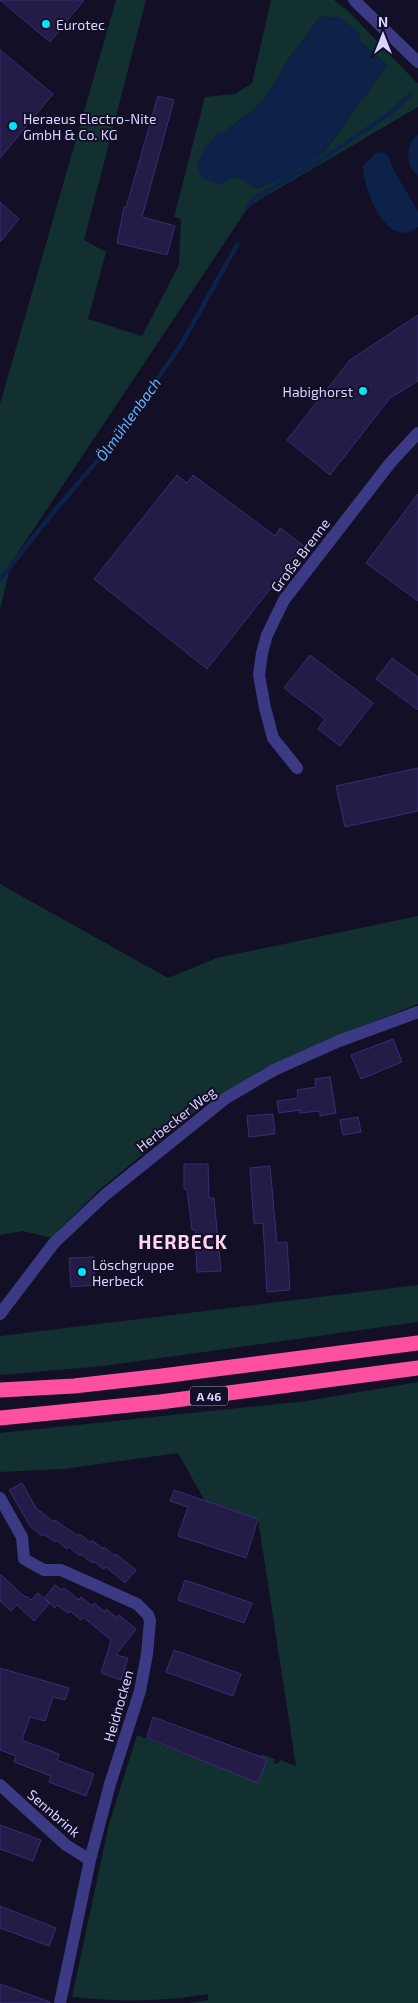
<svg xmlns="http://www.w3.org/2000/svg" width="418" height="2003" font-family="'Exo 2',sans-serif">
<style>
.green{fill:#12302f;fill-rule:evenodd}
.water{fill:#0c2248}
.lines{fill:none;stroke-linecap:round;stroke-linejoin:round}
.stream{stroke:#0c2248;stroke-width:4.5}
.building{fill:#241b47;stroke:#3b2d73}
.minor{stroke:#3d3a85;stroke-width:12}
.tertiary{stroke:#3d3a85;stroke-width:12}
.motorway{stroke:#ff4fa3;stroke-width:15}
.poi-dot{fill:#00e5ff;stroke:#130f26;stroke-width:2}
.labels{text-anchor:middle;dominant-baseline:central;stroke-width:4;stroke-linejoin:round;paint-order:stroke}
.shield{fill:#130f26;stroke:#9e99be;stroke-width:1}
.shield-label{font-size:12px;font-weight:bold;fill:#d9d4ff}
.poi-label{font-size:14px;fill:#d9d4ff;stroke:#130f26;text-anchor:start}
.street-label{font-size:14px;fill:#d9d4ff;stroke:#130f26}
.water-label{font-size:15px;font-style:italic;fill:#62b6ff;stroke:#130f26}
.district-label{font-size:19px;font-weight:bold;letter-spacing:1px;fill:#ffd6f0;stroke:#130f26}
</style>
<rect width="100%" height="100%" fill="#130f26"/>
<path class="green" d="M116 0H146L84 240 106 252 88 319 142 336 179 265 181 219 174 217 205 97 235 94 252 83 271 0H334L348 11 418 84V107L249 206 11 563 0 610V404ZM321 16 340 18 360 34V41L387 65 323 154 256 189 241 178H230L216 135 224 132 258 106 275 83 287 61Z
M0 884 168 978 217 958 418 916V1004L332 1038 263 1069 198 1109 98 1191 51 1238 23 1231 0 1235Z
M418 1285V1322L103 1366 0 1375V1336Z
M418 1382V2003H189L208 2000V1994C160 2002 120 2002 72 1997L109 1824 137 1735 258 1782 267 1759 261 1757 262 1754 275 1759 274 1763 278 1764 280 1760 296 1766 258 1519 205 1501 178 1453 63 1469 0 1472V1433L306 1401Z"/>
<path class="water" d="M321 16 340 18 360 34V41L387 65 323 154 283 179 256 189C240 178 237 173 220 185L201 177 197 164 205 148 216 134 224 132 258 106 275 83 287 61Z
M418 134V176C416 173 411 169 410 166 406 155 409 141 418 134Z
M377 152 385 153 389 157 394 171 418 211V227C387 252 363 189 363 166Z"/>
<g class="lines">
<path class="stream" d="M247 208 252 200 321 160 389 114 410 95
M0 579 57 508 111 445 181 345 237 245"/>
</g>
<path class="building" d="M0 0H84L50 42Z
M0 50 53 94 0 158Z
M158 96 174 100 142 217 175 226 167 255 117 243 124 207 126 208Z
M0 202 19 219 0 242Z
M418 315V381L390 398 330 475 287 440 350 360Z
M177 475 187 483 193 475 275 536 280 528 304 546 207 669 94 579Z
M418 494V601L366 563Z
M310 655 373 703 340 746 318 729 325 719 284 688Z
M392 658 418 677V710L376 679Z
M418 768V811L345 827 336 786Z
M393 1039 402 1062 361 1079 351 1055Z
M330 1077 336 1113 320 1116V1111L300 1113V1110L279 1113 277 1101 298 1098 297 1090 316 1087 315 1079Z
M273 1114 275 1134 249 1137 247 1116Z
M358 1117 361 1132 343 1135 340 1120Z
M184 1164H208L209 1198H214L221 1271 197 1272 195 1230H192L187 1189H184Z
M270 1166 277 1243 287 1242 290 1290 267 1292 263 1223 254 1224 250 1168Z
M94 1257 95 1285 71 1287 69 1258Z
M22 1483 36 1508 54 1522 55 1520 78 1536 80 1534 91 1543 92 1540 103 1549 104 1547 115 1556 116 1554 136 1570 125 1583 106 1567 104 1569 93 1561 92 1563 81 1554 80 1556 69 1547 67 1549 56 1540 55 1542 44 1534 42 1536 30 1526 9 1490Z
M174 1490 258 1519 246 1558 178 1536 188 1507 170 1501Z
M0 1574 25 1597 26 1596 31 1600 38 1593 44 1598 55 1585 62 1590 64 1588 79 1600 81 1597 92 1606 94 1603 105 1612 106 1609 117 1618 119 1615 136 1629 116 1655 128 1658 121 1680 101 1673 111 1641 110 1639 83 1617 81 1620 70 1611 68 1613 57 1605 55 1608 45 1599 50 1603 34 1621 17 1605 11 1611 0 1601Z
M185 1580 252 1603 244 1623 178 1600Z
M174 1650 241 1674 233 1696 166 1672Z
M0 1668 69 1688 65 1700 53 1697 45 1721 30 1717 22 1740 59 1754 57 1760 94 1774 86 1796 49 1782 51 1776 14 1762 16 1756 0 1750Z
M153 1717 267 1759 258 1783 147 1738Z
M0 1825 41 1840 33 1861 0 1849Z
M0 1906 56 1928 49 1946 0 1928Z
M0 1984 50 2002V2003H0Z"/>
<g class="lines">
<path class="minor" d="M297 768 273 738 265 708 259 675 262 653 267 635 284 600 391 462 418 433
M0 1314 54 1243 105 1195 226 1098 274 1070 339 1041 418 1012
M0 1498 22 1537 24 1559 44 1570H61L137 1604 148 1615 150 1621 147 1654 140 1691 110 1784 90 1860 60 2003
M0 1785 66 1845 90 1860"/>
<path class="tertiary" d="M354 0 418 62"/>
<path class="motorway" d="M0 1390 74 1386 162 1376 418 1343
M0 1418 160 1402 418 1368"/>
</g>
<g class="poi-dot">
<circle cx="46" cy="24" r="5"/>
<circle cx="13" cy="126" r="5"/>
<circle cx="363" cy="391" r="5"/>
<circle cx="82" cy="1272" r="5"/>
</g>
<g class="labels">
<rect class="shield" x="190" y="1386.5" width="38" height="19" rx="4"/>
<g class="shield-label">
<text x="209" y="1396">A 46</text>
</g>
<g class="poi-label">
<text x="56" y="24">Eurotec</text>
<text x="23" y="118">Heraeus Electro-Nite<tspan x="23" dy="16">GmbH &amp; Co. KG</tspan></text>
<text x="353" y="391" text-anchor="end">Habighorst</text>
<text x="92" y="1264">Löschgruppe<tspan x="92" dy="16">Herbeck</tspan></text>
</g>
<g class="street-label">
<text transform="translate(300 555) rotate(-53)">Große Brenne</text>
<text transform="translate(176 1119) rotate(-38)">Herbecker Weg</text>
<text transform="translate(118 1706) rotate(-74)">Heidnocken</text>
<text transform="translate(54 1813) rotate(41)">Sennbrink</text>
</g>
<g class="water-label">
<text transform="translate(128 419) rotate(-54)">Ölmühlenbach</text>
</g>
<g class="district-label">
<text x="183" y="1241">HERBECK</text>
</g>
</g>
<g transform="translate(383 35)" stroke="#130f26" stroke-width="4" paint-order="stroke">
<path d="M0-4L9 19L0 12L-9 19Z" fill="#d9d4ff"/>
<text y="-8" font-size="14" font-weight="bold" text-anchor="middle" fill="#d9d4ff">N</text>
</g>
</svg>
